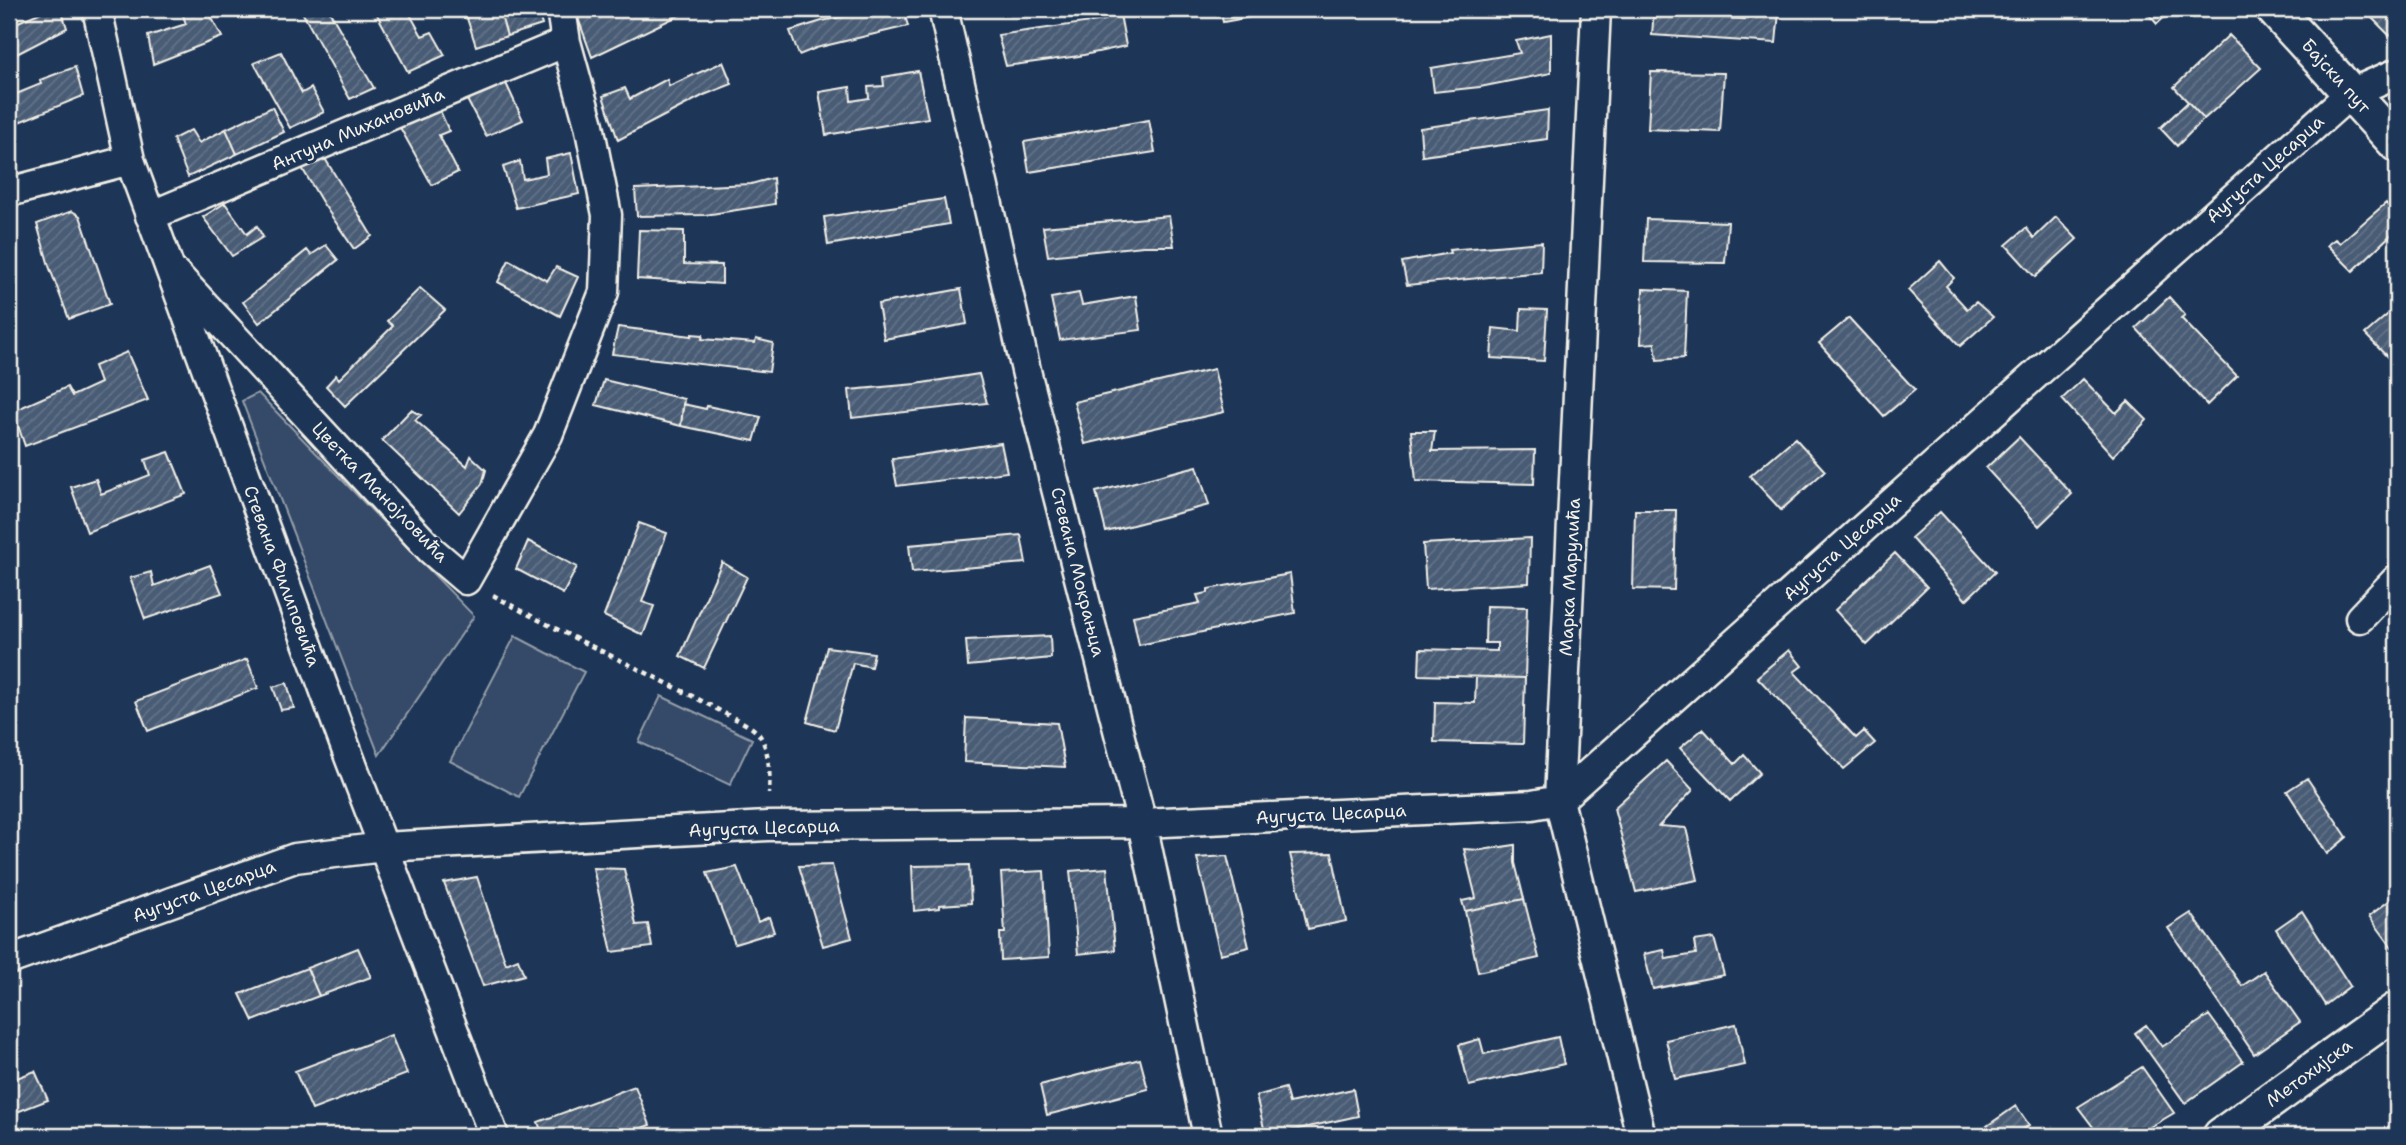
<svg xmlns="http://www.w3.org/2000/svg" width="2406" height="1145" font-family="'Shantell Sans',sans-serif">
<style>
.park{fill:#354a67;stroke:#949ea8;stroke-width:2}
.building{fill:url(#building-hatch);stroke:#f4f1e8;stroke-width:2}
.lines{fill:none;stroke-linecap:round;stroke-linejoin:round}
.minor-casing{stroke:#f4f1e8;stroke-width:33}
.tertiary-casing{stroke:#f4f1e8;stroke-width:40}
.path{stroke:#f4f1e8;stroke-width:4.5;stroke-dasharray:5 5;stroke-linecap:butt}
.minor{stroke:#1d3557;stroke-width:28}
.tertiary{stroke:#1d3557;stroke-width:35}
.labels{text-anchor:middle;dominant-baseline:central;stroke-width:6;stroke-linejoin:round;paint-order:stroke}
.street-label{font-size:18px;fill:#f4f1e8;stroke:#1d3557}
</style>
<defs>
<pattern id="building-hatch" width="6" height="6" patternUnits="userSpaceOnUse" patternTransform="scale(1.75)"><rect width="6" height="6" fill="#485b74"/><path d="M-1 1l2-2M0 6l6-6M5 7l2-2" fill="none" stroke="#637388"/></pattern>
</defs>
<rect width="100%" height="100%" fill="#1d3557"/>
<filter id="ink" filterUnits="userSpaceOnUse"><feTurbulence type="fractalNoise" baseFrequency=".0143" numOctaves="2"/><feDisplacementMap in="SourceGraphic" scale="14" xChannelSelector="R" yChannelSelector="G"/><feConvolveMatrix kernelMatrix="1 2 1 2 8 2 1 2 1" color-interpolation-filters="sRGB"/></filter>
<g filter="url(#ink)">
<path class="park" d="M258 393 474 616 379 755 242 401Z
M515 636 584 672 519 797 450 761Z
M661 696 752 739 730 785 639 742Z"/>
<path class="building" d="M48 9H61L67 28 9 58V26Z
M190 9H207L222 37 153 64 148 36 186 24 182 12Z
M308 9H328L374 88 350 99 302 12Z
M374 9H407L422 36 432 32 445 55 408 72Z
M464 9H499L507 36 476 46Z
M499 9H537L542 25 507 36Z
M596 9H608L612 15 624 9H683L684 13 592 57 578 18Z
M879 9H903L908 26 816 48 799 55 790 31 822 21Z
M1119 9 1126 46 1079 56 1006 66 998 35 1106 20 1105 11Z
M1220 9H1266L1267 14 1223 22Z
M1654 9H1699V17L1744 19V9L1779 12 1776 43 1652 35Z
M2144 9H2173L2157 24Z
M2363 9H2397V29L2390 36Z
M1551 34V73L1480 87 1434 92 1431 68 1520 53 1516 41Z
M2229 35 2261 68 2204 119 2174 87Z
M281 52 302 93 311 88 324 112 290 128 254 63Z
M723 62 732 84 704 95 618 140 603 96 625 88 630 99 667 79 669 86Z
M75 67 83 96 9 126V97L41 84 40 80Z
M918 71 928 118 826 135 819 92 850 87 851 101 869 98 868 87 884 86 883 77Z
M1651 72 1724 73 1720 132 1648 129Z
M504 79 523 120 486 136 464 94Z
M2188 102 2204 119 2177 146 2160 128Z
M437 104 449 131 439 135 458 172 432 185 397 122Z
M272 107 284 132 237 154 226 129Z
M1548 110 1547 139 1422 156 1420 128Z
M1149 120 1155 152 1029 172 1024 142Z
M226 129 237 154 188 177 173 139 191 130 199 143Z
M321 152 372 236 354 249 322 202 299 163Z
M571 153 579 194 516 208 503 167 520 161 523 179 547 174 545 159Z
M773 178 775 204 705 215 637 216 635 189 751 184Z
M944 199 949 224 828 245 824 217Z
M225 203 247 234 257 226 263 237 232 256 203 217Z
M2386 203 2397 216V229L2353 271 2327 245 2335 239 2340 243Z
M72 211 80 216 110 304 69 319 49 266 37 224Z
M1169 216 1174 246H1143L1048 256 1043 227Z
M2056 217 2077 239 2035 277 2006 245 2026 228 2034 238Z
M1646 219 1728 222 1725 263 1644 262Z
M639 230 684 231V264L722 265V284L637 279Z
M1542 242 1541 272 1407 285 1402 262 1450 253 1449 250Z
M326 245 338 260 259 323 243 302 307 250 311 255Z
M509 260 547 281 556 267 578 277 560 316 498 282Z
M1940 261 1954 278 1946 286 1967 309 1976 302 1993 317 1960 346 1908 290Z
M420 288 445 310 345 406 326 386 336 375 339 379 393 326 387 321Z
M961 289 967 324 884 339 878 304Z
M1643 289 1687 291 1684 358 1657 360 1655 343 1641 344Z
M1079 293 1082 305 1136 296 1141 330 1060 340 1051 298Z
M2169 297 2185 315 2181 318 2237 376 2207 405 2136 328Z
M1521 309 1547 310 1544 361 1491 358 1493 328 1520 331Z
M2394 309 2397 314V367L2365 334Z
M1849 318 1915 390 1884 416 1819 343Z
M618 327 692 336V334L703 335 702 339 755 343 756 339 773 343 769 372 612 354Z
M127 352 148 400 25 446 13 411 67 387 72 396 100 383 94 366Z
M1214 369 1224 412 1085 444 1074 402Z
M979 374 987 403 852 418 849 390 916 384Z
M2083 379 2116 413 2128 401 2147 420 2113 456 2062 399Z
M604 380 684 399 681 426 596 405Z
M683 404 706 409 707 406 761 417 754 441 681 426Z
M411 410 421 415 415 420 467 466 471 456 486 470 482 484 459 513 382 440Z
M1411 431H1435L1432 451 1535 450 1534 484 1416 481Z
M2019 437 2072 494 2039 526 1986 468Z
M1795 438 1825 471 1781 510 1750 476Z
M1001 443 1007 472 897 486 892 459Z
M169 452 186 494 87 532 71 487 96 479 101 494 150 475 145 460Z
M1197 466 1209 505 1106 532 1096 492Z
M1635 510H1676L1674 590 1633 589Z
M1940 512 1995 572 1966 600 1911 538Z
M639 523 667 533 642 602 654 606 643 635 604 616Z
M1021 535 1026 563 912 572 909 545Z
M1530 538 1529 583 1426 589 1423 544Z
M528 541 577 567 563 594 516 569Z
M1895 553 1927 587 1867 645 1835 610Z
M722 562 747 577 704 668 680 656Z
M210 565 222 593 145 619 130 578 151 572 154 586Z
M1290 574 1295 613 1139 645 1133 616 1200 603 1197 595 1208 593V589Z
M1486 606 1527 607 1525 678 1419 675 1420 649 1497 651V643H1485Z
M1050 636 1051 658 968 666 966 640Z
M827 647 874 653 871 667 853 663 835 730 807 722Z
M1789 650 1802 666 1794 672 1856 738 1864 731 1875 743 1844 769 1757 677Z
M247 659 258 688 148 731 136 701Z
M1476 677 1525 678 1523 744 1434 742 1435 702 1475 703Z
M287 683 294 708 281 710 273 687Z
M966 718 1057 723 1065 767 964 762Z
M1703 729 1735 764 1744 755 1760 773 1730 801 1680 748Z
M1666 761 1693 790 1659 826 1686 828 1698 880 1636 892 1614 808Z
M2307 778 2347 837 2327 854 2287 791Z
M1515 845V863L1524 899 1465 911 1462 901 1476 898 1464 849 1481 850Z
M1332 853 1346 921 1308 929 1290 854Z
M1227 856 1249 947 1220 954 1197 858Z
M832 865 852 938 823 946 799 866Z
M969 865 971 903 939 905V908L914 911 912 866Z
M737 867 758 922 769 917 774 932 735 944 707 873Z
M593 868 624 869 636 925 648 924 652 947 612 952Z
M1107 868 1115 950 1078 954 1070 871Z
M1044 871 1049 957 1001 960 1000 933H1005L1001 873Z
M477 877 506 964 518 959 524 975 483 986 444 883Z
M2397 895V954L2369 916Z
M1524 899 1539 958 1478 972 1465 911Z
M2302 911 2350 986 2325 1005 2276 929Z
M2191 913 2242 986 2264 971 2300 1022 2254 1054 2168 928Z
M1714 938 1724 975 1653 989 1644 954 1664 950 1666 959 1696 954 1694 941Z
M358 948 371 977 319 996 307 968Z
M307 968 319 996 253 1021 240 994Z
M2209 1015 2243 1062 2185 1103 2135 1033 2146 1025 2162 1047Z
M1736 1024 1745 1065 1675 1079 1666 1040Z
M391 1035 407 1074 312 1110 295 1071Z
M1558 1037 1564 1064 1469 1086 1459 1045 1480 1039 1484 1054Z
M1140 1059 1148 1089 1047 1115 1040 1085Z
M2142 1067 2174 1113 2135 1136H2100L2078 1107Z
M35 1071 48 1100 9 1115V1081Z
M635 1086 650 1125 620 1136H543L538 1122Z
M1285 1088 1289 1103 1353 1089 1358 1116 1266 1136 1256 1096Z
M2016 1106 2029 1125 2020 1132 2023 1136H1995L1987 1126Z"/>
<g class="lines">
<g class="minor-casing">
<path id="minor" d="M97 9 130 160 345 746 494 1136
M943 9 1028 379 1142 823 1208 1136
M1596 9 1559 800 1641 1136
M9 192 130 160
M150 216 566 42
M176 274 431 550 466 580 548 435 604 292 607 215 589 125 566 42 561 9
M2360 618 2397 579
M9 960 295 858 383 847 767 826 1142 823 1532 805 1559 800 2351 93 2397 73"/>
</g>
<g class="tertiary-casing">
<path id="tertiary" d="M2274 9 2397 144
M2221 1136 2397 1010"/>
</g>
<path class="path" d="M493 595C568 638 648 671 724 713 734 719 754 726 760 736 770 752 770 775 769 794"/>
<use href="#minor" class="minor"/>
<use href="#tertiary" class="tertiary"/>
</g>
</g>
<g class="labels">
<g class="street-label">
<text transform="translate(2336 76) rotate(48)">Бајски пут</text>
<text transform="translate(358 129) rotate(-23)">Антуна Михановића</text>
<text transform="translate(2265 169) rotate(-42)">Аугуста Цесарца</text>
<text transform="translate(380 492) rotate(46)">Цветка Манојловића</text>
<text transform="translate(1842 547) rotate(-42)">Аугуста Цесарца</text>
<text transform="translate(1078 572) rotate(76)">Стевана Мокрањца</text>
<text transform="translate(282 576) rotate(70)">Стевана Филиповића</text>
<text transform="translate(1570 577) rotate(-87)">Марка Марулића</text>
<text transform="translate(1331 814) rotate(-3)">Аугуста Цесарца</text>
<text transform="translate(764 828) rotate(-2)">Аугуста Цесарца</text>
<text transform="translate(204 891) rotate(-20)">Аугуста Цесарца</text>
<text transform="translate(2309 1073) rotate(-36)">Метохијска</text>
</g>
</g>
<rect width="2406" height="1145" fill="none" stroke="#1d3557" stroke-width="35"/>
<rect x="18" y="18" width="2371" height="1110" fill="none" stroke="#f4f1e8" stroke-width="2.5" filter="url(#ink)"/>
</svg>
